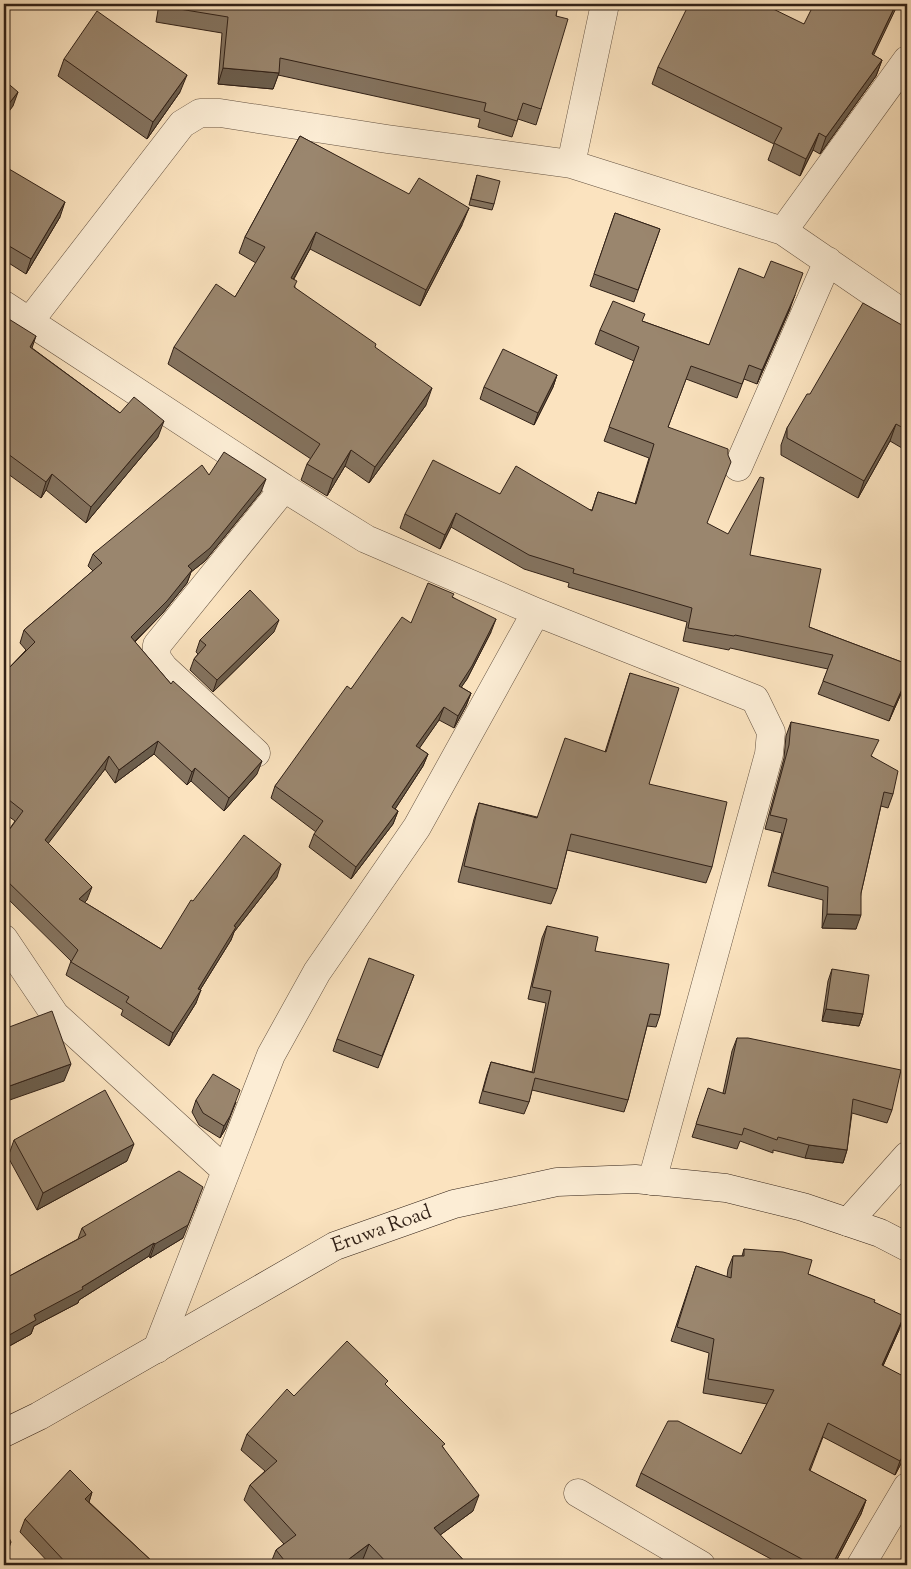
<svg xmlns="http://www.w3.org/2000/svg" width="911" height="1569" font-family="'Sorts Mill Goudy',serif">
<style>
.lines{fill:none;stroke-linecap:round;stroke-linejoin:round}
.street-casing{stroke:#645241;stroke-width:29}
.secondary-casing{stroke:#312117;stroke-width:29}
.street{stroke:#fcedd5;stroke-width:28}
.secondary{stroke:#fcedd5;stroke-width:28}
.wall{fill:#84735f;stroke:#312117}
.shaded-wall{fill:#6c5e4d;stroke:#312117}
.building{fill:#9a866e;stroke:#312117}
.labels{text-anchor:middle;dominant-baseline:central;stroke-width:4;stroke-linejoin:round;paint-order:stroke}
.street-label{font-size:20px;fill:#312117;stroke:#fcedd5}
</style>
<rect width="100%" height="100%" fill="#fbe3bf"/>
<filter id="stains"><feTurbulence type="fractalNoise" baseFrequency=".004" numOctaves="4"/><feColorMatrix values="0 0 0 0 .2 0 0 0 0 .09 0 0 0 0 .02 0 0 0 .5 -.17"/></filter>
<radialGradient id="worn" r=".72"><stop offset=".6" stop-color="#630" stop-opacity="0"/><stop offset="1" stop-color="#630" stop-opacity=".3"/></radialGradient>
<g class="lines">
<g class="street-casing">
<path id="street" d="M571 164 605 4
M783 231 907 60
M4 305 284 488 366 539 536 612 755 699 771 732 769 754 652 1181
M29 322 182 124 200 113H220L387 139 571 164 783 231 907 316
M738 467 828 261
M256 753 164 668 156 657 157 645 284 488
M4 939 55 1015 226 1171
M848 1222 907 1156
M157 1349 271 1055 317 972 417 827 536 612
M578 1493 701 1565
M861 1565 907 1487"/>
</g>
<g class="secondary-casing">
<path id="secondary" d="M4 1433 39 1416 335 1246 454 1204 557 1182 635 1179 726 1188 803 1207 880 1233 907 1247"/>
</g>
<use href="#street" class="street"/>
<use href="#secondary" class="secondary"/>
</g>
<path class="wall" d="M159 4H558L541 109 536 125 518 119 512 137 478 127 480 119 278 75 273 89 218 84 222 33 156 22Z
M804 24 873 55 882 60 876 76 820 154 813 150 800 176 768 160 774 144 652 84 658 67Z
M64 59 180 92 147 139 58 76Z
M300 136 462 225 420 306 310 249 294 279 295 288 375 347 426 405 369 483 345 466 327 496 301 480 307 464 311 459 168 364 174 347 235 297 256 263 239 253 245 237Z
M4 166 60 217 26 274 4 260Z
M477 175 494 204 492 210 469 205Z
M615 213 660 229 634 302 590 286Z
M790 309 757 384 744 379 737 398 686 379 668 427 707 524 750 555 809 627 907 664V680L889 721 818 694 828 669 730 648 729 650 683 641 687 622 568 587 569 583 524 569 451 527 440 549 400 528 405 514 500 494 592 510 598 492 635 504 649 458 604 441 634 361 595 344 600 330 642 321 709 345Z
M4 316 32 348 120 413 158 437 86 523 46 490 41 498 4 471Z
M907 328V451L890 441 858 498 781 455V445L787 428 810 394Z
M557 375 553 387 534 425 480 399 484 387Z
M209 475 261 492 205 561 191 572 187 583 162 614 135 642 171 684 257 774 224 811 191 781 187 785 154 754 115 783 105 769 48 843 87 900 84 902 161 949 193 901 277 877 234 932 231 940 200 990 196 1003 169 1046 121 1015 123 1010 66 975 71 961 4 895V837L15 821 4 813V673L26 650 20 643 24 630 93 571 88 566 93 554Z
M453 597 491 632 467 679 461 687 471 693 466 706 454 728 439 720 419 748 428 754 423 766 395 809 398 811 393 824 351 879 309 847 314 834 316 832 271 798 275 786 351 689 411 623Z
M274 632 213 692 190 670 194 659 198 654 196 652 200 640Z
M630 673 649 784 712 867 706 883 567 850 557 889 551 904 458 882 474 819 479 803 537 817 605 752Z
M791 722 873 757 893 794 888 808 881 806 861 893 856 929 822 928 823 900 768 886 782 833 765 829 784 758 786 736Z
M547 926 595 951 660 1015 656 1027 647 1026 628 1100 624 1112 532 1090 529 1102 524 1114 479 1103 487 1074 491 1062 532 1072 546 1003 528 999 542 938Z
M832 969 863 1014 859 1026 822 1021 828 981Z
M414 975 378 1068 333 1051 337 1039Z
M737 1038 892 1110 887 1123 852 1113 847 1150 843 1163 805 1158 773 1150V1153L740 1141 737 1149 692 1137 704 1101 723 1093 732 1051Z
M196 1100 226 1128 220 1138 199 1125 192 1112Z
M14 1140 127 1161 37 1210 8 1157Z
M82 1228 183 1238 150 1258 149 1256 79 1300 78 1303 34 1326 31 1334 4 1349V1279L78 1239Z
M744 1249 808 1274 874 1302 899 1330 883 1366 907 1452 895 1475 823 1437 810 1471 866 1500 861 1514 834 1565H782L636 1486 641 1473 741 1454 767 1404 703 1393 709 1353 671 1341 696 1266 727 1277 728 1269 733 1256H742Z
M386 1385 443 1447 473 1511 440 1535 468 1565H369L363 1559 355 1565H270L276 1550 284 1544 244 1500 250 1485 265 1471 241 1450 247 1434 294 1396Z
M92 1492 89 1502 156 1565H51L20 1532 25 1519Z"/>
<path class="shaded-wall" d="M6 4H14L4 15V7Z
M896 4H898L866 71 872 54Z
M882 60 876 76 820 154 826 137Z
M223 68 279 73 273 89 218 84Z
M187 75 180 92 147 139 153 122Z
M18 92 13 106 4 118V110Z
M819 133 813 150 800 176 806 159Z
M65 202 60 217 26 274 31 259Z
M469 208 462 225 420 306 426 290Z
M316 232 310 249 285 294 291 278Z
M795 295 790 309 757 384 762 370Z
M36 336 31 351 30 347Z
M557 375 553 387 534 425 538 413Z
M432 388 426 405 369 483 375 467Z
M164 421 158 437 86 523 91 507Z
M896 424 890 441 858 498 864 481Z
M351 450 345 466 327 496 333 479Z
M52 474 46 490 41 498 46 482Z
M266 479 261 492 205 561 191 572 187 583 162 614 126 650 131 637 188 566Z
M456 513 451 527 440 549 445 535Z
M496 619 491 632 467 679 454 698 459 686Z
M279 620 274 632 213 692 217 680Z
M907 678V680L889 721 894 707Z
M471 693 466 706 454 728 458 716Z
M444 707 439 720 412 759 416 746Z
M158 741 154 754 115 783 119 770Z
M428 754 423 766 388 820 392 807Z
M109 756 105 769 41 853 45 840Z
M262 761 257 774 224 811 229 798Z
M195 768 191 781 187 785 192 772Z
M398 811 393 824 351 879 356 867Z
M281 864 277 877 234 932 231 940 195 998 201 990 196 1003 169 1046 173 1033 234 926Z
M92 887 87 900 75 912 79 899Z
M827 914 861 915 856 929 822 928Z
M826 1009 863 1014 859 1026 822 1021Z
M71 1064 64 1081 4 1102V1088Z
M236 1102 226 1128 220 1138 224 1126Z
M134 1144 127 1161 37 1210 43 1193Z
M809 1145 847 1150 843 1163 805 1158Z
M198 1200 183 1238 150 1258 155 1244Z
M154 1243 149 1256 79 1300 78 1303 34 1326 31 1334 4 1349V1338L34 1315 82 1287Z
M904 1316 899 1330 877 1379 882 1365Z
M907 1447V1452L895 1475 900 1461Z
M92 1492 88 1505 85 1499Z
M479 1495 473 1511 428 1544 434 1528Z
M866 1500 861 1514 834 1565H832Z
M11 1542 9 1548 4 1551V1546Z
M369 1544 363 1559 355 1565H341Z"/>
<path class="building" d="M162 4H558L556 16 568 19 541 109 523 103 517 121 484 111 486 103 280 58 279 73 223 68 228 17 161 6Z
M689 4H763L804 24 814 4H896L872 54 882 60 826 137 819 133 806 159 774 143 782 128 658 67Z
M97 11 187 75 153 122 64 59Z
M4 80 18 92 4 110Z
M300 136 409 194 419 178 469 208 426 290 316 232 291 278 297 281 294 287 376 344 375 347 432 388 375 467 351 450 333 479 307 464 320 444 174 347 216 284 235 297 265 247 245 237Z
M4 166 65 202 31 259 4 243Z
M477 175 500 181 494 204 471 199Z
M615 213 660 229 638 290 594 274Z
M771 261 803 273 795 295 762 370 749 365 742 384 691 366 668 427 728 449V455L731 462 707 523 728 534 760 477 764 478 750 555 821 569 809 627 907 664V678L894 707 823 681 833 655 735 635 734 636 688 628 692 608 573 573 574 569 529 555 456 513 445 535 405 514 433 460 500 494 516 466 592 511 598 492 636 504 654 444 609 427 639 347 600 330 613 301 645 314 642 321 709 345 739 268 764 278Z
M863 303 907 328V430L896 424 864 481 787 438V428L807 394H810Z
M4 316 36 336 30 347 120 413 134 397 164 421 91 507 52 474 46 482 4 451Z
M503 349 557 375 538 413 484 387Z
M224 452 266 479 210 548 188 566 192 570 167 601 131 637 171 684 173 681 262 761 229 798 195 768 192 772 158 741 119 770 109 756 45 840 92 887 79 899 161 949 191 900 193 901 244 835 281 864 234 926 236 927 198 989 201 990 173 1033 126 1002 129 997 71 962 78 950 4 878V837L23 811 4 796V673L35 642 24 630 102 563 93 554 202 465 209 475Z
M428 583 454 594 452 597 496 619 472 666 459 686 471 693 458 716 444 707 416 746 428 754 392 807 398 811 356 867 314 834 323 821 275 786 347 686 351 689 402 617 411 623Z
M250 590 279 620 217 680 194 659 206 645 200 640Z
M630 673 679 688 649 784 727 802 712 867 571 834 557 889 464 866 479 803 537 818 565 738 606 752Z
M791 722 879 740 871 756 898 771 893 794 884 792 861 893V915L827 914 828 887 773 872 787 819 770 815 789 745Z
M547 926 598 937 595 951 669 964 660 1015 650 1014 628 1100 535 1078 529 1102 483 1091 491 1062 534 1073 551 991 532 987Z
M369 958 414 975 382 1056 337 1039Z
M832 969 869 975 863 1014 826 1009Z
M52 1011 71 1064 4 1088V1029Z
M737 1038H748L901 1070 892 1110 853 1099 847 1150 809 1145 778 1137 777 1140 744 1128 742 1135 696 1124 708 1088 725 1094Z
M213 1074 240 1090 230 1116 224 1126 203 1113 196 1100Z
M105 1090 134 1144 43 1193 14 1140Z
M179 1171 203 1187 188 1225 155 1244 154 1243 82 1287 83 1289 34 1315 36 1320 4 1338V1279L86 1235 82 1228Z
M744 1249 783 1252 812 1260 808 1274 875 1300 874 1302 904 1316 882 1365 907 1378V1447L900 1461 828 1423 809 1470 866 1500 832 1565H813L641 1473 668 1421H678L741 1454 774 1390 708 1379 714 1339 677 1327 696 1266 731 1278 733 1256H744Z
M347 1341 388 1381 385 1384 445 1444 442 1446 479 1495 434 1528 468 1565H389L369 1544 341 1565H288L276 1550 296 1535 250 1485 277 1461 247 1434 287 1389 294 1396Z
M70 1470 92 1492 85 1499 156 1565H68L25 1519Z
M4 1527 11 1542 4 1546Z"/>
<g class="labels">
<g class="street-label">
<text transform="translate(382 1230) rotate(-20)">Eruwa Road</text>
</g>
</g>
<rect width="911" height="1569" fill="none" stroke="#fbe3bf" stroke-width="20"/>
<rect x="5" y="5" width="901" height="1559" fill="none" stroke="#312117" stroke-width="2.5"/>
<rect x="10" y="10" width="891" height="1549" fill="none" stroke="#312117"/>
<rect width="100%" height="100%" filter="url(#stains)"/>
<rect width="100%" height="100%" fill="url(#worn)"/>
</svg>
